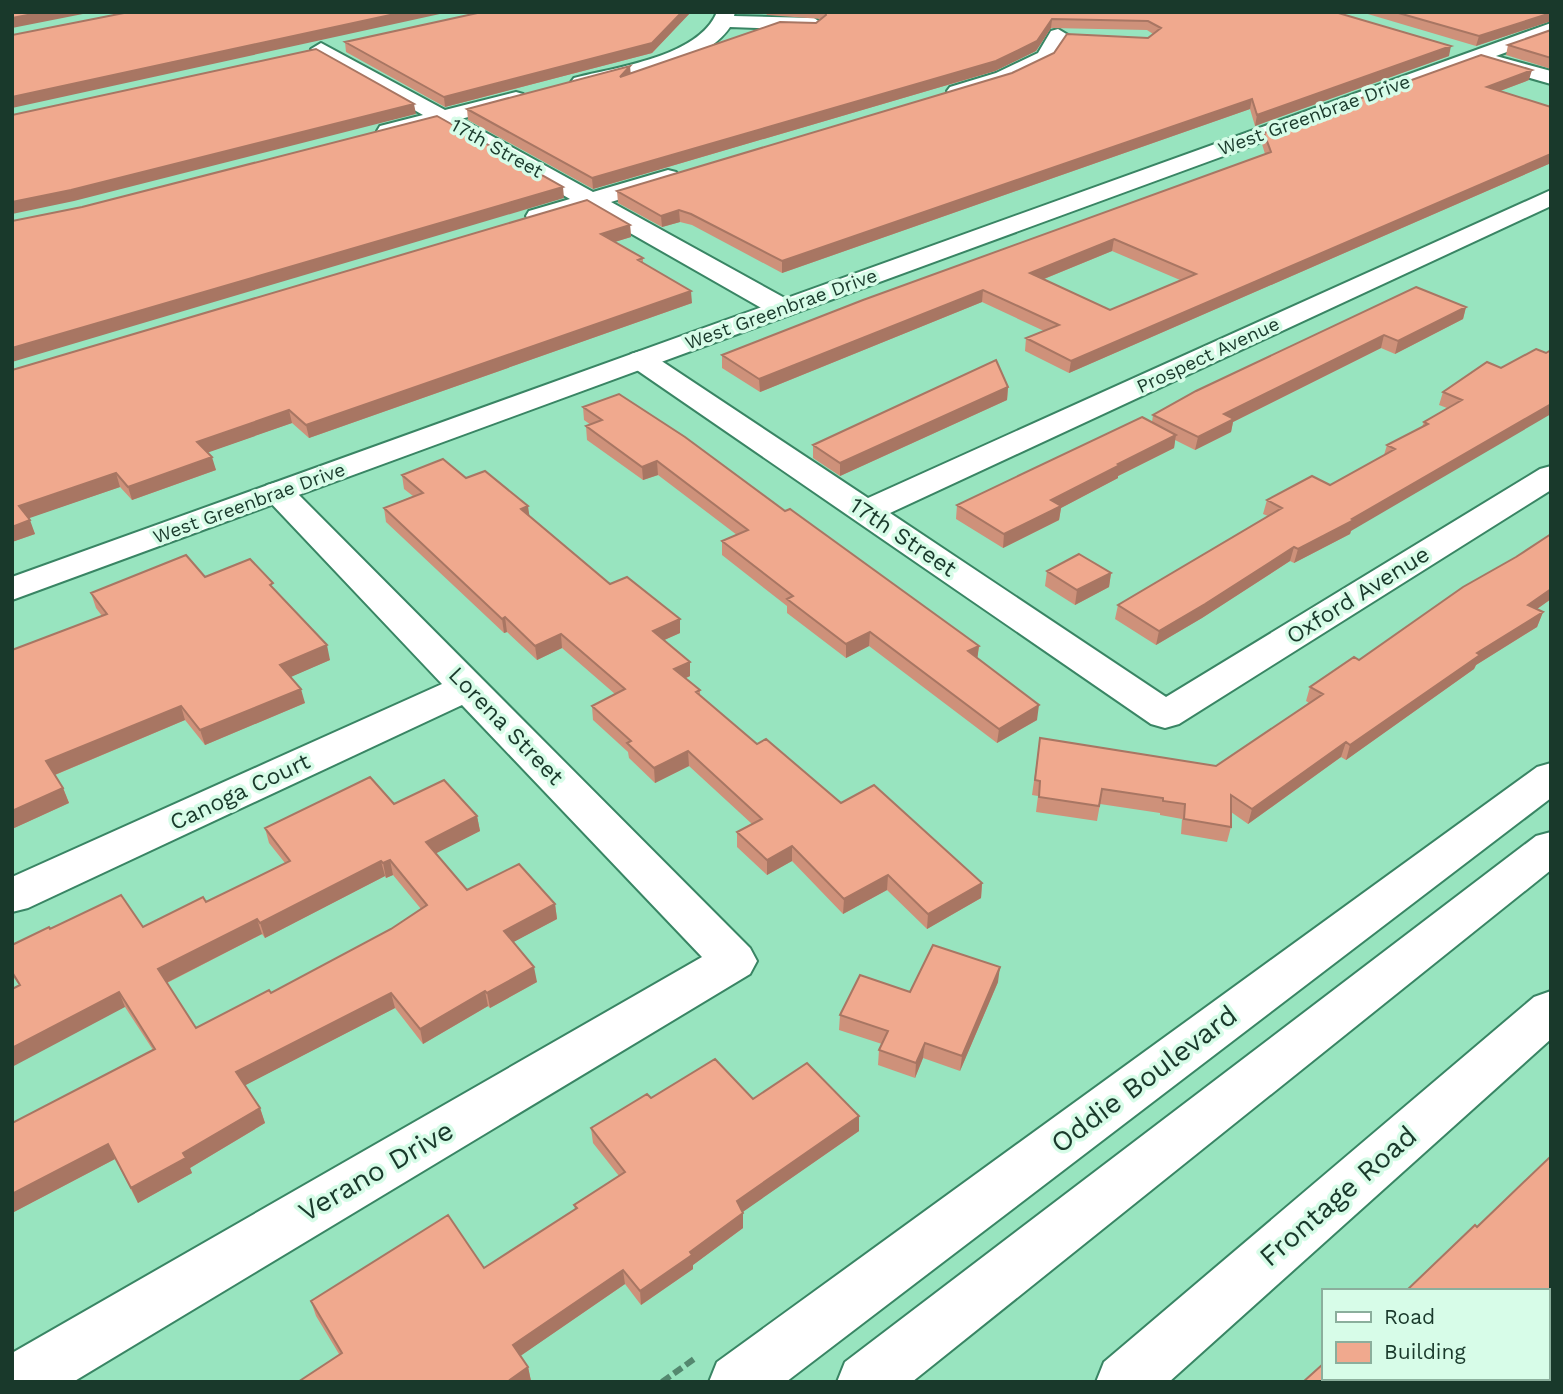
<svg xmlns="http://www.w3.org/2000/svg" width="1563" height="1394" font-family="'Work Sans',sans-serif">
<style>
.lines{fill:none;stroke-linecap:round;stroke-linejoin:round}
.street-casing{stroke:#398564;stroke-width:4}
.secondary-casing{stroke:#398564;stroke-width:4}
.path{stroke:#54886f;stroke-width:6;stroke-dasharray:10 4.5;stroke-linecap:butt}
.street{fill:#fff;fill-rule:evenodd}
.secondary{fill:#fff;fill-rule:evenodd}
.wall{fill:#ce917a;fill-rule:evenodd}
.shaded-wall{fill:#a87663}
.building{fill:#f0a98e;stroke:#a87663;stroke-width:2;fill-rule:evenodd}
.labels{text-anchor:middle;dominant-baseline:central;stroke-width:7;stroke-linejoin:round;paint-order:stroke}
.far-street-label{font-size:19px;fill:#19392b;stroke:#d7fce8}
.street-label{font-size:23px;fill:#19392b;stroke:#d7fce8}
.near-street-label{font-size:28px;fill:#19392b;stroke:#d7fce8}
</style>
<rect width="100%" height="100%" fill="#98e4bf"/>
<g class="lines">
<g class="street-casing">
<path id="street" d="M717 12H735L734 16 814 18 823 24 814 30 730 27C703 67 625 77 581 88L574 86 571 82 574 78C616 67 699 57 717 12Z
M1058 29 1068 35C1063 43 1059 53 1053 59 1042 72 966 99 950 95L947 91 950 87 996 73 1038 53 1051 31Z
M321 43 445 110 516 92 523 94 526 98 523 102 461 119 593 192 668 170 676 172 680 177 676 182 611 202 792 302 796 308 792 314 782 316 772 314 588 209 538 223 529 221 526 216 529 211 570 199 439 124 388 138 380 136 377 131 380 126 423 115 314 53 311 49Z
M1551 190V206L890 513 1166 697 1540 469 1551 466V490L1179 724 1165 728 1151 724 631 366 627 360 631 354 641 351 651 354 868 498Z
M278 482 289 485 750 948 757 961 750 974 73 1382H12V1353L702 957 462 705 28 908 12 912V877L442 684 267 499 262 492 267 485Z
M1551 991V1039L1169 1382H1096L1104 1362 1534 997Z"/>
</g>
<g class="secondary-casing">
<path id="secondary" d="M1551 23V36L1496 56 1551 71V84L1477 63 12 600V577Z
M1551 763V798L786 1382H709L717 1362 1537 767Z
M1551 832V870L912 1382H837L845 1362 1536 836Z"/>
</g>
<path class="path" d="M662 1382 694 1359"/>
<use href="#street" class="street"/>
<use href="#secondary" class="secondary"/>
</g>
<path class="wall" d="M482 12H691L652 53 445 107 346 52 345 42Z
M765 12H1335L1449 56 1255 126 1250 109 782 273 692 225 680 222 662 227 618 203 617 191 1148 38 1153 34 1147 30 1051 28 1036 51 995 71 593 189 468 120 467 109 630 73 816 23 821 19 767 15Z
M1361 12H1551V21L1476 46Z
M1551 30V69L1506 55 1508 45Z
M1529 80 1500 91 1551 107V163L1069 373 1025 351 1026 338 1044 331 982 302 760 392 722 368V355L1265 154 1262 144 1264 133ZM1112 251 1180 280 1110 310 1044 279Z
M630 225 631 237 614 242 643 258V263L692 303 309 438 292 423 208 452 216 470 132 500 120 487 28 518 35 534 12 542V370Z
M1466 307 1463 319 1395 354 1381 348 1233 422 1231 432 1195 450 1175 440 1174 448 1118 476V478L1061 508 1059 520 1003 548 956 519 957 505 1152 422 1153 415Z
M1501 368 1351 531 1350 534 1294 563 1290 561 1202 618 1156 645 1115 619 1118 605 1268 516 1263 514 1267 500 1330 485 1384 455 1387 445 1422 427 1424 422 1447 408 1439 405 1443 392Z
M1008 387 1007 400 840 476 813 458V445Z
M583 407 785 511 979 646 977 658 1037 720 997 743 869 646 846 658 787 613V606L722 555V541L737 535 658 475 643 480 587 440 586 426 591 425 584 420Z
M402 475 466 478 530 516 610 584 680 633 664 640 690 676 686 678 700 690V696L757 744 841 803 982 883 981 898 927 929 887 890 843 914 792 861 767 875 737 847V832L752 824 689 766 655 783 629 758 628 752 593 720 592 706 615 694 562 648 537 660 507 632 504 633 386 522 384 508 413 496 404 489Z
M1551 534V599L1537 609 1543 612 1537 627 1476 665 1474 669 1346 760 1341 757 1248 824 1231 812V827L1227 842 1181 834 1182 819 1160 815V813L1100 804 1097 821 1036 812 1038 796 1032 795 1040 738 1216 766 1309 703 1306 701 1310 687 1359 660Z
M1047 571 1111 573 1109 587 1075 605 1045 586Z
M205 577 275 591 330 660 290 677 305 703 205 745 185 720 55 775 63 788 69 803 12 829 33 643 102 616 96 608 91 593Z
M394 804 477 816 480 831 435 853 467 890 555 904 557 919 513 942 537 982 490 1008 488 1006 423 1044 395 1008 245 1085 260 1108 265 1123 190 1168 192 1173 138 1203 115 1159 12 1213V1123L153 1050 125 1007 19 985 12 975V945L50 929 143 927 206 902 285 863 269 843 265 828ZM393 875 421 909 391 929 271 993 196 1028 167 983 262 934 265 938 385 876 386 878Z
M998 982 960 1071 923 1058 915 1078 878 1065 879 1050 882 1044 839 1030 840 1015 910 992Z
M651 1098 753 1099 859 1116V1131L742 1212 743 1228 693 1265V1269L641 1305 625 1284 520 1356 528 1367 531 1381 339 1354 316 1316 311 1301 484 1268 575 1209 574 1205 619 1176 593 1143 591 1128Z"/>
<path class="shaded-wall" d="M43 12H93L12 28V18Z
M404 12H449L12 108V97Z
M682 12H691L652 53 445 107 444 97Z
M1551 13V21L1476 46 1479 36Z
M1052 19 1051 28 1036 51 995 71 593 189 592 178Z
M1451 46 1449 56 1255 126 1257 115Z
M630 66 631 76 620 77Z
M1532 70 1529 80 1484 97 1487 87Z
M1252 99 1250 109 782 273V261Z
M414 104 416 114 74 201 12 214V202Z
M1551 154V163L1069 373 1071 361Z
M563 187 564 198 12 362V348Z
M679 210 680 222 662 227 661 216Z
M630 225 631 237 602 246 601 234Z
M1114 239 1112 251 1029 285 1030 273Z
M983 290 982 302 760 392 759 379Z
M691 291 692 303 309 438 306 425Z
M1466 307 1463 319 1395 354 1398 341Z
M1384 335 1381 348 1233 422 1231 432 1195 450 1198 437 1224 414Z
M1008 387 1007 400 840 476V463Z
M1551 404V414L1351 531 1350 534 1294 563 1298 549Z
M289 410 292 423 201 455 197 442Z
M1176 435 1174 448 1118 476V478L1061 508 1059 520 1003 548 1004 534 1051 500 1118 464Z
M212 457 216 470 132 500 128 487Z
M657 461 658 475 643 480 642 467Z
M116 473 120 487 24 520 19 506Z
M528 506 530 520 521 509Z
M30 520 35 534 12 542V527Z
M1294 547 1290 561 1202 618 1156 645 1159 631Z
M1111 573 1109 587 1075 605 1077 590Z
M1551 589V599L1523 619 1528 605Z
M1543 612 1537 627 1476 665 1474 669 1346 760 1350 745 1477 653Z
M505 617 507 632 504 633 502 619Z
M680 619V633L653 645V631Z
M870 632 869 646 846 658V644Z
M561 634 562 648 537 660 535 646Z
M327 645 330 660 284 680 280 665Z
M979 646 977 661 968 651Z
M690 662V676L675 683 674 669Z
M301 689 305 703 205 745 200 730Z
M1039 705 1037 720 997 743 999 729Z
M181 706 185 720 52 776 46 761Z
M1346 742 1341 757 1248 824 1252 809Z
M688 751 689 766 655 783 654 768Z
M63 788 69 803 12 829V811Z
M477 816 480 831 429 857 426 842Z
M792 846V861L767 875V860Z
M390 860 393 875 386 878 383 863Z
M381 861 385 876 265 938 260 923Z
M888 875 887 890 843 914 844 899Z
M982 883 981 898 927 929 928 914Z
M555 904 557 919 506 946 504 931Z
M257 919 262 934 164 984 158 969Z
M534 967 537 982 490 1008 487 993Z
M1000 967 998 982 960 1071 962 1056Z
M485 991 488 1006 423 1044 420 1029Z
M119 992 125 1007 12 1067V1048Z
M391 993 395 1008 242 1087 236 1072Z
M925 1043 923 1058 915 1078 916 1063Z
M260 1108 265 1123 190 1168 192 1173 138 1203 131 1188 183 1153Z
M859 1116V1131L737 1216V1201Z
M108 1144 115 1159 12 1213V1194Z
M743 1213V1228L693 1265V1269L641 1305 640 1291 690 1252Z
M623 1270 625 1284 516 1359 513 1345Z
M528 1367 531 1381 507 1382Z"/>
<path class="building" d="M12 12H43L12 18Z
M129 12H404L12 97V35Z
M482 12H682L652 43 444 97 345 42Z
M825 12H1335L1451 46 1257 115 1252 99 782 261 691 214 679 210 661 216 617 191 1012 73 1054 53 1067 34 1148 38 1161 28 1148 21 1052 19 1037 41 996 61 592 178 467 109 630 66 620 77 780 22 816 23 826 15Z
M1395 12H1551V13L1479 36Z
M1551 30V58L1508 45Z
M316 49 414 104 71 190 12 202V115Z
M1481 55 1532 70 1487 87 1551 107V154L1071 361 1026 338 1059 325 983 290 759 379 722 355 863 300 1271 152 1264 133ZM1114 239 1196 274 1110 310 1030 273Z
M437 116 563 187 12 348V221L82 207Z
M587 200 630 225 601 234 643 258 638 260 691 291 306 425 289 410 197 442 212 457 128 487 116 473 19 506 30 520 12 527V370Z
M1416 287 1466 307 1398 341 1384 335 1224 414 1234 419 1198 437 1153 415 1196 391Z
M1536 349 1546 353 1551 350V404L1352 519 1354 520 1298 549 1294 547 1205 604 1159 631 1118 605 1282 508 1267 500 1312 476 1330 485 1395 449 1387 445 1428 424 1424 422 1462 400 1443 392 1487 362 1501 368Z
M996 360 1008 387 840 463 813 445Z
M619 394 685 437 785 511 790 509 979 646 968 651 1039 705 999 729 870 632 846 644 787 599 793 596 722 541 748 530 657 461 642 467 586 426 602 420 583 407Z
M1142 417 1176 435 1118 464 1120 465 1051 500 1061 506 1004 534 957 505Z
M443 459 466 478 485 471 528 506 521 509 610 584 627 577 680 619 653 631 690 662 674 669 700 690 696 692 757 744 766 739 841 803 874 785 982 883 928 914 888 875 844 899 792 846 767 860 737 832 762 819 688 751 654 768 627 743 631 741 592 706 625 689 561 634 535 646 505 617 502 619 384 508 423 493 402 475Z
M1551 534V589L1528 605 1543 612 1477 653 1480 655 1350 745 1346 742 1252 809 1231 795V827L1184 819 1185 804 1163 801V798L1102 789 1099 806 1039 797 1040 781 1035 780 1040 738 1216 766 1323 694 1310 687 1354 657 1359 660 1463 587 1516 557Z
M1079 554 1111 573 1077 590 1047 571Z
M186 555 205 577 250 559 273 583 270 585 327 645 280 665 301 689 200 730 181 706 46 761 63 788 12 811V650L107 614 91 593Z
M370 777 394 804 444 780 477 816 426 842 467 890 519 864 555 904 504 931 534 967 487 993 485 991 420 1029 391 993 236 1072 260 1108 183 1153 186 1158 131 1188 108 1144 12 1194V1123L155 1049 119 992 12 1048V989L20 985 12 972V945L49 927 50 929 121 895 143 927 203 897 206 902 290 861 265 828ZM390 860 427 905 391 929 271 993 269 990 196 1028 158 969 257 919 260 923 381 861 383 863Z
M933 945 1000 967 962 1056 925 1043 916 1063 879 1050 888 1031 840 1015 860 975 910 992Z
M715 1059 753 1099 807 1063 859 1116 737 1201 743 1213 690 1252 692 1255 640 1291 623 1270 513 1345 528 1367 507 1382H298L342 1353 311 1301 448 1215 484 1268 577 1208 574 1205 625 1172 591 1128 647 1094 651 1098Z
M1551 1156V1382H1303L1323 1364V1378H1547V1291H1406L1475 1225 1477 1227Z"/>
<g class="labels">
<g class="far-street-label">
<text transform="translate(1314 115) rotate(-20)">West Greenbrae Drive</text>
<text transform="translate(497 148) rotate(29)">17th Street</text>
<text transform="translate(781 309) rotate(-20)">West Greenbrae Drive</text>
<text transform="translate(1208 355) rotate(-25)">Prospect Avenue</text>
<text transform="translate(249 503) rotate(-20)">West Greenbrae Drive</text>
</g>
<g class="street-label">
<text transform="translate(903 537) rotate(34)">17th Street</text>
<text transform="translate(1358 595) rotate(-32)">Oxford Avenue</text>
<text transform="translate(506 726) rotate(46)">Lorena Street</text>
<text transform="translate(240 792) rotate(-25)">Canoga Court</text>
</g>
<g class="near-street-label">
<text transform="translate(1144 1079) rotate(-37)">Oddie Boulevard</text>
<text transform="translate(376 1171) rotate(-30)">Verano Drive</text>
<text transform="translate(1338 1196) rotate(-41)">Frontage Road</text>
</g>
</g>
<rect width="1563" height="1394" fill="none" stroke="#19392b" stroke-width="28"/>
<rect x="1322" y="1289" width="228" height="91" fill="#d7fce8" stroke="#8bae9c" stroke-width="2"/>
<rect x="1336" y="1312" width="35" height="10" fill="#ffffff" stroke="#8bae9c" stroke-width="2"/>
<text x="1384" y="1324" font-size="21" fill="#19392b">Road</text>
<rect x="1336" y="1342" width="35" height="21" fill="#f0a98e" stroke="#8bae9c" stroke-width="2"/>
<text x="1384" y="1359" font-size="21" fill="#19392b">Building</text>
</svg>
